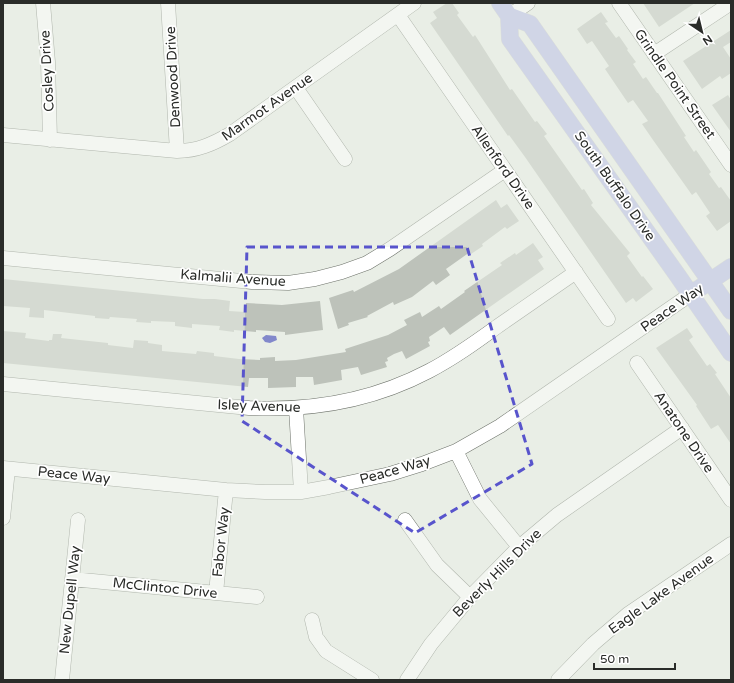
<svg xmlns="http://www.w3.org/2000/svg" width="734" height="683" font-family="'Varela Round',sans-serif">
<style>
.water{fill:#8288cb}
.building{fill:#bdc2ba}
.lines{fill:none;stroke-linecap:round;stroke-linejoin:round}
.minor-casing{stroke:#6d726a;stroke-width:15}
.major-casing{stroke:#ccc;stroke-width:18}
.minor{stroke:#fff;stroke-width:14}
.major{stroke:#b1b5e6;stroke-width:17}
.marked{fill:none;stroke:#5854cc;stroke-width:3;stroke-dasharray:8 5;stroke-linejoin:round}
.labels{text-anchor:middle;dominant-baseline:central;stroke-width:3.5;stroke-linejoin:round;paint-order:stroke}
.street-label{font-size:14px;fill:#2a2c29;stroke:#fff}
</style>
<rect width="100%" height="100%" fill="#e9eee6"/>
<path class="water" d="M266 335 276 336 277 340 270 343 265 342 262 338Z"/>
<path class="building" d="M447 3H452L459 13 457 15 473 37 475 35 510 90 512 89 535 122 537 121 547 134 544 136 582 190 584 189 593 203 591 205 630 253 627 256 642 277 643 276 653 289 636 302 633 298 626 303 525 157 509 135 508 136 430 23 437 18 433 12Z
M643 3H695L659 27Z
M601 12 608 22 605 23 616 38 619 36 628 49 627 50 636 62 633 64 643 79 646 77 657 93H658L686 136 684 137 694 152 696 150 711 172 709 174 719 188 721 187 731 201V221L717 231 706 216 710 213 696 192 692 195 653 140 642 124 648 121 633 100 628 103 605 69 609 66 592 41 587 44 577 29Z
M731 30V42L723 47 731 59V73L722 79 720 76 702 89 683 61Z
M728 95 731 100V132L712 105Z
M496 200 501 208 507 204 519 221 507 229 505 227 482 244 483 246 471 254 470 252 446 269 450 275 436 285 433 281 412 297 394 305 393 302 367 316 368 317 348 323 349 325 338 329 329 298 353 290 354 292 399 269Z
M533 243 543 257 538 260 544 269 450 335 444 327 429 337 430 341 428 342 430 346 406 359 402 351 394 354 387 358 388 361 385 362 387 367 361 375 358 367 341 370 342 380 314 385 313 377H296V387L268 388V378H249L248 387 3 363V331L26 333 25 338 49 341V340H52L53 334H62L61 338 108 343V345L133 348 134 340 148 341V343L162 345V351L196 354 197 351 214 353V356L239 359 260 360V358L275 357V361L296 360 346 352 345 349 388 335 407 325 404 320 420 312 422 317 439 306 441 309 465 292 464 291 502 265 500 263 515 253 516 255Z
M3 279 203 299H215L230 301 229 311 245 312 246 303 282 305 320 301 323 330 285 335V332L256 330V332L234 330V332L219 330 220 326 192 324V328L175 326V322L151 321V323L136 322 137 319 110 317 109 319 95 318V316L44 310V318L29 317 30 308 3 306Z
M687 328 693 337 689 340 707 366 710 364 717 373 715 374 731 398V444L718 425 711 429 696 406 697 405 656 348Z"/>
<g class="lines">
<g class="minor-casing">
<path id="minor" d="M43 3 48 62 50 140
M168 3 177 151
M619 3 731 165
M398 15 608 319
M509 16 528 3
M654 54 731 3
M296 88 345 159
M3 135 177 151C197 151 213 144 230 134L414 3
M3 258 252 282 288 283 315 279 342 272 367 263 390 249 505 170
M637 363 731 500
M3 384 249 408C311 411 374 400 429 371 454 358 476 342 498 326 524 308 550 290 576 272
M296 408 301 492
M456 451 480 499 519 547
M3 468 226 490 265 492H301L329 487 390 474 422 464 456 451 500 426 691 294
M3 518 8 469
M405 520 437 565 470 597
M72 579 257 597
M216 593 226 490
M312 620 316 637 326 651 372 680
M62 680 78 520
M407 680 431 644 470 597 519 547 557 515 682 428
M558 680 593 644 628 614 731 544"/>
</g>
<g class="major-casing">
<path id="major" d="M500 3 509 16 530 24 731 311
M509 16 510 39 678 276 731 353
M691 294 731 267"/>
</g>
<use href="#minor" class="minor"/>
<use href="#major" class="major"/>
</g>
<path d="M0 0H734V683H0ZM247 247H467L532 464 415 533 242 421Z" fill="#e9eee6" fill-opacity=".55" fill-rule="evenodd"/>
<path class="marked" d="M247 247H467L532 464 415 533 242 421Z"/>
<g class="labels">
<g class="street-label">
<text transform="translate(47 71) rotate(-93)">Cosley Drive</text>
<text transform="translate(173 77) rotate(-93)">Denwood Drive</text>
<text transform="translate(675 84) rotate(55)">Grindle Point Street</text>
<text transform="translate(267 107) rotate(-35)">Marmot Avenue</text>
<text transform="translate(503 167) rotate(55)">Allenford Drive</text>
<text transform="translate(615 186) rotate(55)">South Buffalo Drive</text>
<text transform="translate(233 278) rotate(4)">Kalmalii Avenue</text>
<text transform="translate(672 308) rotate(-35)">Peace Way</text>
<text transform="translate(259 406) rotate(2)">Isley Avenue</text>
<text transform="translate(684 432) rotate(56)">Anatone Drive</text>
<text transform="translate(395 470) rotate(-16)">Peace Way</text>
<text transform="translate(74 475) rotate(6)">Peace Way</text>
<text transform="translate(221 542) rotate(-84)">Fabor Way</text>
<text transform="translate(497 573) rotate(-45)">Beverly Hills Drive</text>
<text transform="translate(165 588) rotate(6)">McClintoc Drive</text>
<text transform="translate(661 594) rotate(-36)">Eagle Lake Avenue</text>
<text transform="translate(70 600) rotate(-84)">New Dupell Way</text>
</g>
</g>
<rect width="734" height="683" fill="none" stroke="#2a2c29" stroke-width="8"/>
<g transform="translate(702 32) rotate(145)" stroke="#ffffff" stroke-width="3" paint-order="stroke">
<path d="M0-3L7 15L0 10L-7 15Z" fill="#2a2c29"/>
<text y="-6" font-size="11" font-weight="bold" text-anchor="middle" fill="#2a2c29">N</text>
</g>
<path d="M594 663v6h81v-6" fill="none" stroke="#2a2c29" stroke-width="2"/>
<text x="600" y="663" font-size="12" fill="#2a2c29" stroke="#ffffff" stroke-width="3" paint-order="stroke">50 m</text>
</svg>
